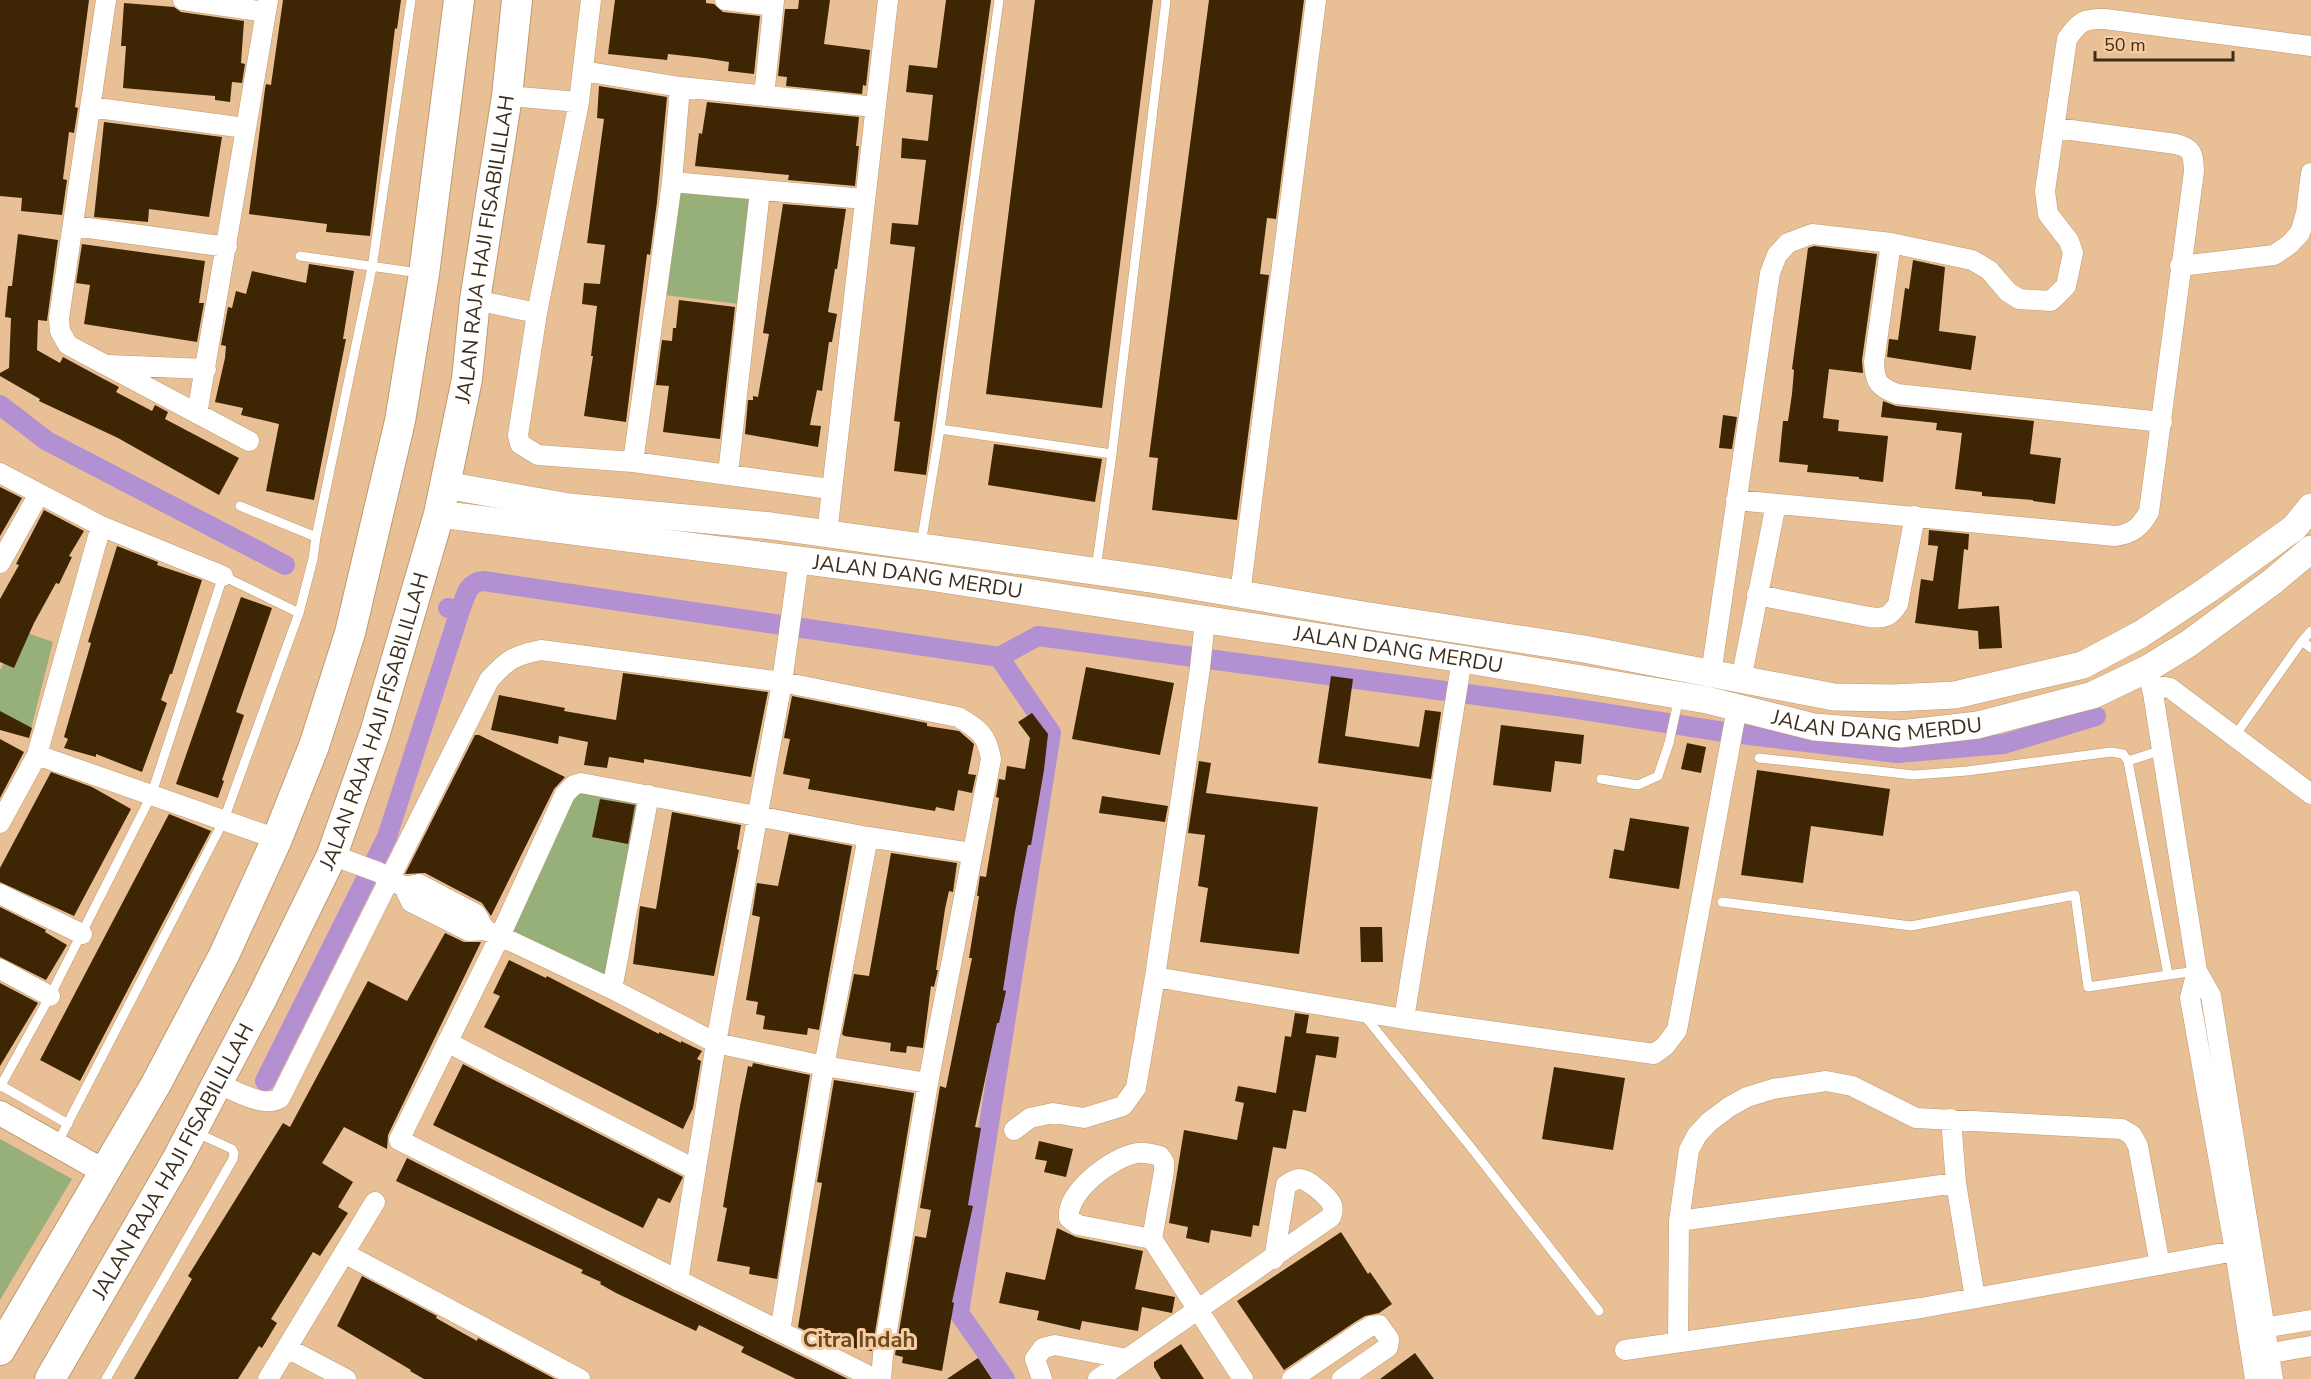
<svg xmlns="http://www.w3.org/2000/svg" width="2311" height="1379" font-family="'Nunito Sans',sans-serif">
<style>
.green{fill:#97b079}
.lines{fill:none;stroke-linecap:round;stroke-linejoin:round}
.canal{stroke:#b390d2;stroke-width:20}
.building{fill:#3e2504}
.service-casing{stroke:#bf986f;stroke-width:10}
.minor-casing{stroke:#bf986f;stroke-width:21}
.tertiary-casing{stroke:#bf986f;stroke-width:26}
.secondary-casing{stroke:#bf986f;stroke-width:28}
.primary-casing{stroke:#bf986f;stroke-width:32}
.service{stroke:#fff;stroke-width:9}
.minor{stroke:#fff;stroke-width:20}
.tertiary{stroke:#fff;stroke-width:24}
.secondary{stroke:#fff;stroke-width:27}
.primary{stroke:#fff;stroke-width:30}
.labels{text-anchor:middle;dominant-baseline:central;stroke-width:6;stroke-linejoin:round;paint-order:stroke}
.street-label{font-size:21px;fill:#3d2e1c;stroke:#f6cda2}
.neighbourhood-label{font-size:22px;font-weight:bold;fill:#6c4921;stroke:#f6cda2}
</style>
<rect width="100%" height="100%" fill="#e9c095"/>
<path class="green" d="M672 182 760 191 747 305 656 294Z
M22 631 53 642 31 729 0 715V670Z
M579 785 646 796 607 994 496 937Z
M0 1139 72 1179 0 1300Z"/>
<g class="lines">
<path class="canal" d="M0 405 47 441 285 565
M460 611C465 598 467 582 483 581L999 657 1038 636 1571 708 1724 732 1897 753 2004 744 2096 716
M999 657 1051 733 959 1313 1005 1379
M265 1081 387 837 460 611 448 608"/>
</g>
<path class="building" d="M0 0H89L75 107 78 108 74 133 69 132 63 179 67 180 62 215 21 211 22 198 0 196Z
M283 0H401L397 29 395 28 370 236 326 232 327 224 249 214 265 89 266 84 271 85Z
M615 0H706V3L714 4 723 12 760 16 754 74 728 71 729 62 704 58 668 54 667 60 608 54Z
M799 0H830L824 44 870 50 866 86 863 85 862 94 786 86 787 77 778 76 785 9H798Z
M946 0H991L926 475 894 471 900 422 894 421 915 247 890 244 892 223 918 225 926 160 901 158 902 138 928 141 933 95 906 92 909 65 937 68Z
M1035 0H1153L1102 408 986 394Z
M1209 0H1304L1276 219 1267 218 1260 274 1269 275 1237 520 1152 510 1158 458 1149 457Z
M124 3 174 7 181 12 244 21 241 63 245 64 242 83 232 82 230 102 215 100V96L123 88 126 46H121Z
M599 86 667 97 657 202 650 255 647 254 626 422 584 416 593 356H591L597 306 582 304 584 283 600 284 605 245 587 243 604 119 597 118Z
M707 102 859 117 856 146H859L855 186 788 180 789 175 695 166 699 133 702 134Z
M104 122 222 137 209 217 149 209 148 222 94 217Z
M783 204 846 209 837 269H835L828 312 837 314 832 342H829L822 391 817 390 810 425 821 426 818 447 745 434 748 400H753V396L758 397 769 334 763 333Z
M18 234 58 240 47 321 38 320 37 350 60 363 63 357 100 377 119 387 116 392 152 411 155 405 168 412 165 419 239 458 219 495 118 438 39 401 40 399 0 376V373L9 368 11 318 5 317 8 286H12Z
M82 244 205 261 199 303H204L197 342 84 324 90 285 76 283Z
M1814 246 1877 254 1862 360 1863 373 1829 369 1823 418 1839 420 1838 431 1888 436 1883 482 1859 479V477L1807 472 1808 465 1779 462 1783 421H1788L1792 394 1794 370 1792 369 1808 248Z
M1913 260 1945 267 1939 331 1976 336 1971 370 1887 357 1889 339 1898 340 1905 288 1909 289Z
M309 264 354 271 343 339H346L314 500 266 491 279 424 241 415 243 408 215 402 225 358 226 346 221 345 228 307 232 308 236 291 246 294 252 271 306 283Z
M679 300 735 307 720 439 663 432 669 386 656 385 662 340 672 341 673 328H676Z
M1883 401 1896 406 2034 421 2030 454 2061 458 2055 504 2033 501V500L1982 496V492L1955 489 1962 433 1936 430 1937 423 1881 417Z
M1723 415 1737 417 1732 449 1719 448Z
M994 444 1102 459 1095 502 988 485Z
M0 487 22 498 0 536Z
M44 510 84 531 69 556 72 557 59 584 56 583 34 623 14 668 0 662V599L19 565 16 564Z
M1929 530 1969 534 1968 550 1964 549 1958 609 1999 606 2002 648 1979 649 1978 631 1915 623 1921 579 1933 581 1938 546 1928 545Z
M117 546 158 562 157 565 202 580 172 674H170L161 700 167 703 142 772 96 754V757L64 748 68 739 64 737 91 643 88 642Z
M241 597 272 608 236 712 244 715 222 780 224 781 218 798 176 784Z
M1086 667 1174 683 1160 755 1072 739Z
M623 673 768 692 751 777 644 759V763L609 757 607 768 584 765 588 742 559 736 558 744 491 730 499 695 565 708 564 711 616 720Z
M1331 676 1353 679 1345 736 1419 747 1425 710 1441 712 1431 779 1318 763Z
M792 696 927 723V726L959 731 974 744 968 774 976 775 972 793 958 790 954 811 936 807 935 811 808 789 810 779 783 774 790 739 784 738Z
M0 711 32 728 29 738 0 730Z
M1032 713 1048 734 1044 770 1031 845H1028L1015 912 1003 990 1006 991 999 1023H997L975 1127 981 1128 968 1205 973 1206 952 1302 954 1303 942 1371 902 1363 903 1357 895 1355 915 1236 926 1238 931 1210 920 1208 940 1086 946 1088 972 958H969L979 896H977L980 876 986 877 999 798 996 797 999 779 1005 780 1007 766 1025 769 1030 738 1018 722Z
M1501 725 1584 735 1581 764 1555 761 1551 792 1493 785Z
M475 735H479L565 777 554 789 491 916 482 903 425 873 405 874Z
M0 739 24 752 0 798Z
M1687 743 1706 747 1701 773 1681 769Z
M1199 761 1211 763 1206 793 1318 807 1299 954 1200 942 1208 888 1198 886 1205 835 1188 833Z
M1757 770 1890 789 1883 836 1811 826 1803 883 1741 875Z
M51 772 92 787 131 809 74 916 0 882V868Z
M1102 796 1168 806 1165 822 1099 813Z
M600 799 635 805 628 844 592 837Z
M672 812 741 825 737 849 739 850 714 976 633 964 640 906 656 909Z
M169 814 211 831 80 1081 40 1060Z
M1630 818 1689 827 1679 889 1609 878 1614 849 1624 851Z
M789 834 852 846 819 1030 808 1028 807 1035 763 1029 765 1016 756 1014 758 1002 746 1000 760 917 752 915 757 883 778 886Z
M891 853 957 863 953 892 949 891 945 909 936 970H938L934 987 931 986 923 1048 907 1046 906 1053 890 1051 891 1043 844 1036 842 1034 854 974 869 976Z
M0 907 46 930 45 932 67 945 46 980 0 957Z
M1360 927H1382L1383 962H1361Z
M445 933 464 942H481L388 1135 387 1149 344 1127 322 1163 353 1182 338 1207 348 1213 320 1256 313 1252 271 1319 277 1323 262 1348 259 1346 238 1379H134L192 1279 188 1276 283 1123 290 1127 368 981 407 1001Z
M509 960 546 978 547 976 659 1034V1032L681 1043V1041L702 1051 697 1059 701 1061 693 1108 683 1129 484 1027 500 996 493 993Z
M0 983 38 1003 0 1066Z
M1295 1013 1309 1015 1306 1033 1339 1037 1336 1058 1316 1055 1306 1112 1293 1110 1286 1149 1273 1147 1259 1226 1253 1225 1251 1237 1211 1230 1209 1243 1186 1238 1188 1227 1169 1223 1184 1130 1237 1140 1244 1103 1235 1101 1238 1086 1276 1093 1285 1036 1291 1037Z
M753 1063 810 1075 777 1279 749 1274 750 1267 717 1261 727 1208 723 1207 740 1106 748 1066 752 1067Z
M463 1064 683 1177 670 1203 658 1198 643 1228 433 1125Z
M1554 1067 1625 1078 1613 1150 1542 1139Z
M834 1080 914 1093 872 1351 831 1344 798 1327 822 1183 817 1182Z
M1039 1141 1073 1149 1066 1177 1044 1172 1047 1161 1035 1159Z
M407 1158 671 1291 848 1379H796L741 1352 744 1347 699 1325 696 1331 616 1293 600 1284 601 1282 581 1273 583 1270 396 1181Z
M1057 1228 1076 1237 1143 1251 1135 1289 1175 1297 1172 1313 1142 1307 1138 1331 1082 1321 1080 1330 1037 1320 1039 1311 999 1303 1006 1272 1045 1280Z
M1341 1232 1368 1274 1370 1272 1392 1304 1379 1313 1365 1316 1355 1322 1284 1370 1237 1301Z
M362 1276 437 1316 436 1318 477 1341 478 1338 555 1379H424L410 1371 411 1370 337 1326Z
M1181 1344 1204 1379H1161L1154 1367V1362Z
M1415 1353 1434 1379H1380Z
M978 1358 992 1379H947L969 1364Z"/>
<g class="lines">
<g class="service-casing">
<path id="service" d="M300 256 419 273
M940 429 1112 454
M240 506 316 537
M921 544 940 429 999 0
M1096 569 1112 454 1166 0
M2302 641 2311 648
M2234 737 2302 641 2311 631
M1759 758 1914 775 1967 771 2111 752 2123 754 2128 761 2168 975 2196 971
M2128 761 2162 750
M1601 779 1638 785 1658 776 1669 743 1679 697
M1722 902 1911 926 2075 895 2088 987 2168 975
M1363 1014 1473 1150 1599 1311
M0 1085 68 1124
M0 1087 50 996 151 796 223 576 299 613
M57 1144 223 822 299 613 313 559 316 537 372 268 411 0
M106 1379 233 1159 234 1153 232 1149 197 1133"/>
</g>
<g class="minor-casing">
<path id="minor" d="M106 0 59 318 60 331 68 345 249 441
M183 0 266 12
M591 0 579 102 537 313 518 435 520 444 538 455 633 462 830 489
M725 0 773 6
M583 71 680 87 875 107
M507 96 579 102
M764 96 774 0
M90 107 245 128
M672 182 864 199
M74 226 227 247
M1891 243 1874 362C1875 383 1878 386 1897 394L2162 422
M2180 266 2274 255 2290 244 2300 233 2306 213 2311 173
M475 300 537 313
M109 365 206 369
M197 414 268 0
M633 462 672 182 680 87
M0 473 101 526 223 576
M728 474 760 191
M1736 500 2115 536C2133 534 2140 527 2149 512L2194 171C2193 154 2193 148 2176 144L2056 128
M827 534 888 0
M0 563 39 494
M1240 594 1316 0
M1757 595 1869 617C1884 619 1890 617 1898 604L1915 516
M2147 669 2153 693 2197 971 2211 996 2273 1379
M1711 674 1770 273 1777 255 1788 243 1812 234 1891 243 1972 260 1989 270 2008 292 2019 299 2051 301 2066 286 2073 253 2069 241 2048 214 2045 191 2067 39C2079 22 2084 18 2105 19L2311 46
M1741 680 1776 504
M2153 693 2163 687 2170 688 2311 794
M37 755 277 839
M0 823 37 755 101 526
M332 855 378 872 404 887 419 884 476 914 485 930
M404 887 411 902 469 931 485 930 500 936 612 989 716 1043 824 1066 928 1083
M0 894 82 934
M0 969 50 996
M2197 971 2190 998 2235 1251 2255 1379
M1155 977 1404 1019 1654 1054 1665 1046 1677 1030 1737 708
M612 989 649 795
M1404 1019 1462 659
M447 1042 696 1170
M218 1084C235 1090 264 1109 280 1098L489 680C508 659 513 656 541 650L782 682 958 717C979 729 987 735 991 759L928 1083 883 1355 881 1379
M1951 1119 1956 1183 1975 1298
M1014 1130 1030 1118 1053 1113 1084 1118 1123 1106 1136 1088 1155 977 1200 668 1205 620
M1679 1221 1956 1183
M1152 1239 1078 1225 1069 1218C1066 1192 1112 1157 1137 1153 1143 1152 1153 1154 1160 1156L1164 1162V1171L1152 1239 1243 1379
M344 1253 580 1379
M678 1281 716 1043 782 682 799 560
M2250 1330 2311 1320
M780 1331 824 1066 868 837
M1678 1342 1679 1221 1689 1150 1697 1135 1709 1122 1729 1107 1747 1097 1773 1089 1826 1081 1852 1086 1916 1118 2122 1129 2132 1135 2138 1146 2160 1265
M287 1348 346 1379
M1625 1350 1921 1308 2235 1251
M2255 1356 2311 1346
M268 1379 375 1202
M875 1379 399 1140 500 936 565 794 574 785 581 783 868 837 971 853
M1042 1379 1035 1359 1043 1348 1055 1345 1127 1359
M1098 1379 1331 1217C1333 1212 1334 1208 1331 1203 1327 1196 1308 1179 1300 1179 1294 1179 1291 1182 1286 1185L1274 1259
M1292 1379 1361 1332 1371 1326 1379 1325 1389 1339 1388 1347 1342 1379"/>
</g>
<g class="tertiary-casing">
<path id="tertiary" d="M0 1113 105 1172"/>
</g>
<g class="secondary-casing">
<g id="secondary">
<path d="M445 485 569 507 772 526 1157 580 1363 615 1584 649 1834 697 1893 698 1955 695 2083 665 2141 634 2209 589 2294 528 2311 507"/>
<path id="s1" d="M439 514 916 575 1462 659 1707 700 1814 727 1900 734 1978 725 2093 695 2147 669 2188 644 2272 582 2311 549"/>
</g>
</g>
<g class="primary-casing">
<g id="primary">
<path d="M0 1350 156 1084 224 955 277 839 314 746 350 633 400 421 424 274 459 0"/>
<path id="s2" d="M50 1379 178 1158 262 998 332 855 375 733 439 514 467 379 475 300 507 96 517 0"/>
</g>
</g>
<use href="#service" class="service"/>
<use href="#minor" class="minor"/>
<use href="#tertiary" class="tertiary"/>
<use href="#secondary" class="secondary"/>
<use href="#primary" class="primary"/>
</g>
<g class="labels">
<g class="street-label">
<text stroke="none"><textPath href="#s2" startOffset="1222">JALAN RAJA HAJI FISABILILLAH</textPath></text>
<text stroke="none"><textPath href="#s1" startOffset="483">JALAN DANG MERDU</textPath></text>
<text stroke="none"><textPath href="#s1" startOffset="969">JALAN DANG MERDU</textPath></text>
<text stroke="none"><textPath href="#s1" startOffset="1455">JALAN DANG MERDU</textPath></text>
<text stroke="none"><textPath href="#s2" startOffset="736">JALAN RAJA HAJI FISABILILLAH</textPath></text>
<text stroke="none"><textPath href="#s2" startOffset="250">JALAN RAJA HAJI FISABILILLAH</textPath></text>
</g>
<g class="neighbourhood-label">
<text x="859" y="1340">Citra Indah</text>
</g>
</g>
<path d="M2095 51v9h138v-9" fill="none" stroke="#3d2e1c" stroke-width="3"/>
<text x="2104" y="51" font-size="18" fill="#3d2e1c" stroke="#f6cda2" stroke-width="4.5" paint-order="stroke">50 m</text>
</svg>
